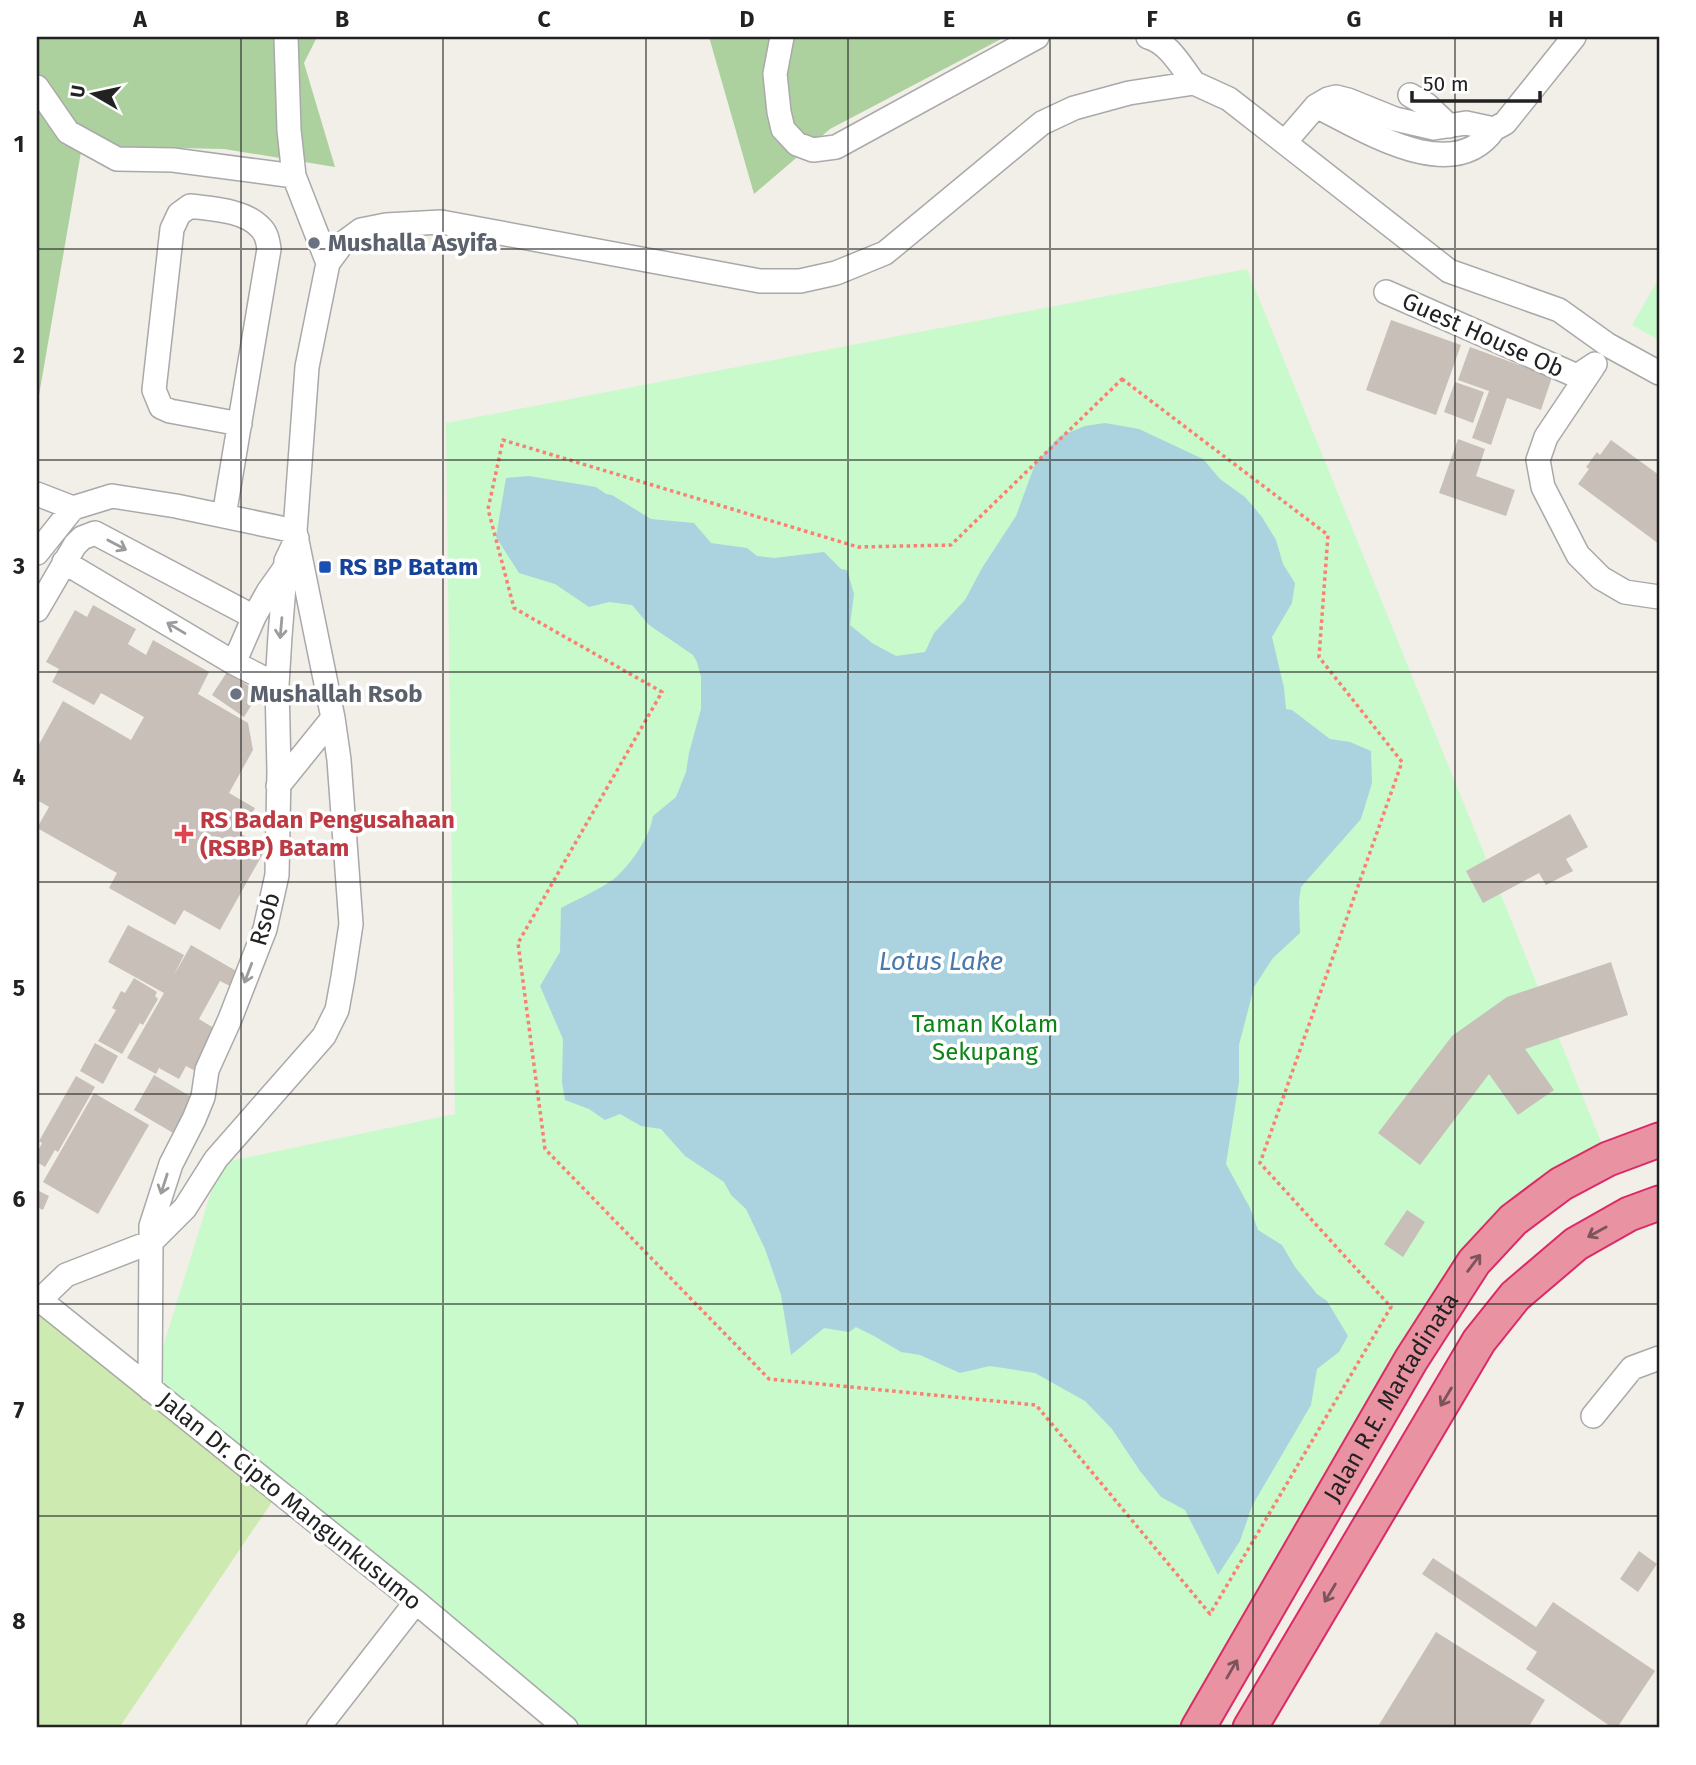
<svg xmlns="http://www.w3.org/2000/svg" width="1696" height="1765" font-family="'Fira Sans',sans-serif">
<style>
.grass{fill:#cdebb0}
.forest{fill:#add19e}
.park{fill:#c8facc}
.water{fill:#aad3df}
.building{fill:#c7bfb8}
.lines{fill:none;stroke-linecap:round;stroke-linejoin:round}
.minor-casing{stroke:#a9a9a9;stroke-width:26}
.highway-casing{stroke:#dc2a67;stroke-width:37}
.path{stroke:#fa8072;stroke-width:3.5;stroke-dasharray:3.5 3.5;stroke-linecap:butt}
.minor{stroke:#fff;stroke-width:23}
.highway{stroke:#e892a2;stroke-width:33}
.oneway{stroke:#9c9c9c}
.oneway2{stroke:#7b545c}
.grid{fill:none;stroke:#222;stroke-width:2;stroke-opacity:0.55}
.worship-dot{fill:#6b7280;stroke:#fff;stroke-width:2.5}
.transit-dot{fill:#1a4fb4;stroke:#fff;stroke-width:2.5}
.health-dot{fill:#e0444e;stroke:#fff;stroke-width:2.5}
.labels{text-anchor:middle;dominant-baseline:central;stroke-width:7;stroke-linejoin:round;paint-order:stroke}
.worship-label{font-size:24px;font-weight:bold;fill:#5b616d;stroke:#fff;text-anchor:start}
.street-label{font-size:24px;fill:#222;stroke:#fff}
.transit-label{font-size:24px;font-weight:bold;fill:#164399;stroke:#fff;text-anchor:start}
.health-label{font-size:24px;font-weight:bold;fill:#be3a42;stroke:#fff;text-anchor:start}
.park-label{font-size:24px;fill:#0c8416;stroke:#fff}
.water-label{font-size:26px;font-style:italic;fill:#4a7aab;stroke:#fff}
.neatline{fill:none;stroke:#222;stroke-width:2.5}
.grid-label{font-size:23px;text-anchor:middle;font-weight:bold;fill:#222}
</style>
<rect width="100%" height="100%" fill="#f2efe9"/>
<path class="grass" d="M37 1296 276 1496 119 1728H37Z"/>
<path class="forest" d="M37 37H317L304 63 335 167 224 149 82 146 37 407Z
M709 37H1005L830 129 754 194Z"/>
<path class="park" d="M1247 269 1608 1159 1513 1220 1198 1728H561L150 1389 220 1163 455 1114 446 423Z
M1659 278V340L1632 325Z"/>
<path class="water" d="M1105 423 1139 429 1203 459 1220 479 1245 497 1262 517 1276 540 1283 564 1295 583 1292 603 1272 637 1284 688 1286 709 1292 710 1330 739 1350 742 1371 751 1372 783 1361 819 1301 887 1299 901 1300 933 1273 958 1254 987 1239 1045V1082L1226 1164 1250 1208 1258 1230 1282 1245 1295 1267 1317 1294 1327 1301 1348 1336 1339 1352 1317 1369 1311 1405 1252 1506 1240 1541 1218 1575 1185 1510 1161 1497 1140 1471 1112 1429 1085 1401 1035 1373 990 1366 960 1373 920 1355 901 1352 874 1336 856 1327 849 1332 824 1328 791 1355 781 1295 765 1249 746 1209 731 1195 724 1182 685 1156 661 1129 641 1126 620 1114 605 1120 589 1109 565 1100 562 1082 563 1039 540 986 560 952 561 908C576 900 603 888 615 878 631 864 650 837 653 816L676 797 686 772 689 753 701 709V677L697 662 693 655 649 625 632 605 609 602 589 607 555 584 519 573 496 537 506 478 529 476 596 487 606 494 612 495 651 519 694 523 711 543 747 548 757 556 774 558 824 552 841 569 847 570 854 594 850 625 872 643 896 656 925 652 934 633 965 600 982 568 1016 516 1035 464 1060 436 1085 426Z"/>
<path class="building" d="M1391 320 1461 345 1436 415 1366 390Z
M1470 347 1552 377 1541 410 1507 398 1491 445 1472 438 1489 391 1458 380Z
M1455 382 1484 392 1473 423 1444 412Z
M1458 439 1485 449 1476 476 1515 490 1506 516 1439 493Z
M1611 440 1659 475V544L1578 484 1589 469 1586 467 1597 452 1600 455Z
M93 605 136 629 128 644 146 655 153 640 209 672 198 694 248 723 253 750 229 793 255 808 241 834 266 848 220 930 184 910 175 925 109 888 117 873 37 828 49 807 37 800V748L63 701 131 740 144 717 101 693 94 705 52 682 59 669 46 662 75 610 87 617Z
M227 672 259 693 244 717 212 695Z
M1570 814 1588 847 1566 859 1573 871 1546 885 1539 873 1483 903 1466 871Z
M128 925 184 955 173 977 191 945 238 972 230 986 220 981 199 1019 222 1033 199 1073 186 1066 179 1079 159 1068 156 1074 127 1058 164 993 108 962Z
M1611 962 1628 1015 1525 1049 1554 1090 1518 1115 1489 1074 1420 1165 1378 1133 1452 1036 1507 997Z
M134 978 157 992 155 996 158 999 143 1025 140 1023 122 1054 98 1041 116 1010 112 1008 121 991 125 993Z
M95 1043 118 1056 103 1084 80 1071Z
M154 1075 200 1102 180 1137 134 1110Z
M76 1076 95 1087 58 1152 55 1150 45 1167 37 1162V1153L42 1143 39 1141Z
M94 1093 149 1125 98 1214 43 1182Z
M37 1190 49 1196 43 1210 37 1207Z
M1407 1210 1425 1222 1403 1257 1384 1244Z
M1639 1551 1657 1564 1638 1592 1620 1579Z
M1433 1558 1536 1627 1553 1602 1655 1671 1617 1728H1613L1526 1669 1537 1652 1422 1574Z
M1436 1632 1545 1700 1528 1728H1377Z"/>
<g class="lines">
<g class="minor-casing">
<path id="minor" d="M286 37 289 130 294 176 328 263
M782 37 775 74 779 112 783 129 797 144 813 150 836 147 1037 37
M1148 37C1169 43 1181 66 1194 83
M37 87 68 132 117 159 173 160 294 176
M1410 95 1427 105 1449 126
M1316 106C1363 129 1453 188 1494 129
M1285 142 1316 106 1328 99 1336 97 1348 100 1395 119 1434 128 1466 123 1494 129 1505 123 1574 37
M1386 292 1577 376 1595 364
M1593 367 1546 437 1538 460 1543 487 1578 555 1601 578 1625 592 1659 597
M37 494 73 508
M224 516 269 249C268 242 267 234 261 228 245 210 212 209 190 206L179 214 172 229 154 390 161 407 170 411 240 424
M37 553 73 508 112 496 176 506 295 531
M64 562 234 663 277 685
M37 610 75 545 82 538 95 533 254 617
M234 663 254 617 268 592 285 568
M278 786 333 718
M37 1299 40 1300 416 1602 566 1728
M40 1300 66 1275 151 1242V1226L171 1164 194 1119 203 1097 207 1070 230 1019 265 929 277 875 279 771 277 685 280 636 286 561 297 538
M150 1389 151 1242 185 1208 216 1159 324 1036 337 1010 343 977 351 924 339 760 333 718 295 531 307 367 328 263 342 244 361 230 386 225 441 222 760 281H800L836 273 885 253 1042 123 1074 108 1129 93 1194 83 1229 99 1449 271 1559 310 1608 345 1659 373
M1593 1416 1632 1368 1659 1358
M318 1728 416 1602"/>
</g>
<g class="highway-casing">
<g id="highway">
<path id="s1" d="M1198 1728 1411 1360 1474 1262 1513 1220 1561 1184 1608 1159 1659 1140"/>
<path d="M1250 1728 1479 1341 1515 1296 1576 1244 1629 1214 1659 1203"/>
</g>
</g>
<path class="path" d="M1122 379 1328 535 1319 657 1402 762 1260 1163 1391 1307 1210 1614 1036 1405 769 1379 545 1149 518 943 662 692 514 608 488 509 503 440 858 547 951 545Z"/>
<use href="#minor" class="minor"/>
<use href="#highway" class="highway"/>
</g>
<defs><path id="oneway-shaft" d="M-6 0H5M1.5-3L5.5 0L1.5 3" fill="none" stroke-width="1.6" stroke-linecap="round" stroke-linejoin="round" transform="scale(1.75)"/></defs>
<g class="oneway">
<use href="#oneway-shaft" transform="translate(117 545) rotate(28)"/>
<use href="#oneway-shaft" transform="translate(176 628) rotate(-149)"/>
<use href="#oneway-shaft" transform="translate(281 628) rotate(95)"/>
<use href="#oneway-shaft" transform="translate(248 973) rotate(111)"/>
<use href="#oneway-shaft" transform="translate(164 1184) rotate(108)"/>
</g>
<g class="oneway2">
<use href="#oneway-shaft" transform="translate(1597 1232) rotate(151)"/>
<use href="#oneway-shaft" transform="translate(1474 1263) rotate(-53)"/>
<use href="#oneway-shaft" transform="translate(1446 1397) rotate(121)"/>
<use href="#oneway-shaft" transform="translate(1330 1593) rotate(121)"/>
<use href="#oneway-shaft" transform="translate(1232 1669) rotate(-60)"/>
</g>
<path class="grid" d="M241 37V1728M443 37V1728M646 37V1728M848 37V1728M1050 37V1728M1253 37V1728M1455 37V1728M37 249H1659M37 460H1659M37 672H1659M37 882H1659M37 1094H1659M37 1304H1659M37 1516H1659"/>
<g class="worship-dot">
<circle cx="314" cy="243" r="7"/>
<circle cx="236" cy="694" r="7"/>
</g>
<rect class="transit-dot" x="318" y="560" width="14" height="14" rx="3.5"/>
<path class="health-dot" d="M180.5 823.5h7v7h7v7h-7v7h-7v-7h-7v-7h7z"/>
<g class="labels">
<g class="worship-label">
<text x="328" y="243">Mushalla Asyifa</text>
<text x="250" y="694">Mushallah Rsob</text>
</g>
<g class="street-label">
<text transform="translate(1483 335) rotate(24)">Guest House Ob</text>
<text transform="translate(265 919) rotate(-74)">Rsob</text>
<text stroke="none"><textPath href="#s1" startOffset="383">Jalan R.E. Martadinata</textPath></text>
<text transform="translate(290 1501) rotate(39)">Jalan Dr. Cipto Mangunkusumo</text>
</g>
<g class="transit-label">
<text x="339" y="567">RS BP Batam</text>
</g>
<g class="health-label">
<text x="200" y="820">RS Badan Pengusahaan<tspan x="200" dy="28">(RSBP) Batam</tspan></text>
</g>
<g class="park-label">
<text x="985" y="1024">Taman Kolam<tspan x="985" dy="28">Sekupang</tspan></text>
</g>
<g class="water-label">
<text x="941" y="961">Lotus Lake</text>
</g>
</g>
<rect width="1696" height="1765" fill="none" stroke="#ffffff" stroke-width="77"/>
<g transform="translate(94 94) rotate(279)" stroke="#ffffff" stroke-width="5" paint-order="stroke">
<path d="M0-5L12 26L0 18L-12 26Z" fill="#222222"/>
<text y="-10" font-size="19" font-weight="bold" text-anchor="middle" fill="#222222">U</text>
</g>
<path d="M1412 91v10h128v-10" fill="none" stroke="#222222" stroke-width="3.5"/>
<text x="1423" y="91" font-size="21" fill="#222222" stroke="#ffffff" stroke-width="5" paint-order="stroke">50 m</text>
<rect x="38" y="38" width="1620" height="1688" class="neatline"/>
<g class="grid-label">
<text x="140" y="27">A</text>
<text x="342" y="27">B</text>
<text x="544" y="27">C</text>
<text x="747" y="27">D</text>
<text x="949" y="27">E</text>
<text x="1152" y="27">F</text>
<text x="1354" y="27">G</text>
<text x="1556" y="27">H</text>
<text x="19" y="152">1</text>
<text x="19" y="363">2</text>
<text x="19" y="574">3</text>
<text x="19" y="785">4</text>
<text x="19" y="996">5</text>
<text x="19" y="1207">6</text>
<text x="19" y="1418">7</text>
<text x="19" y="1629">8</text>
</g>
</svg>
